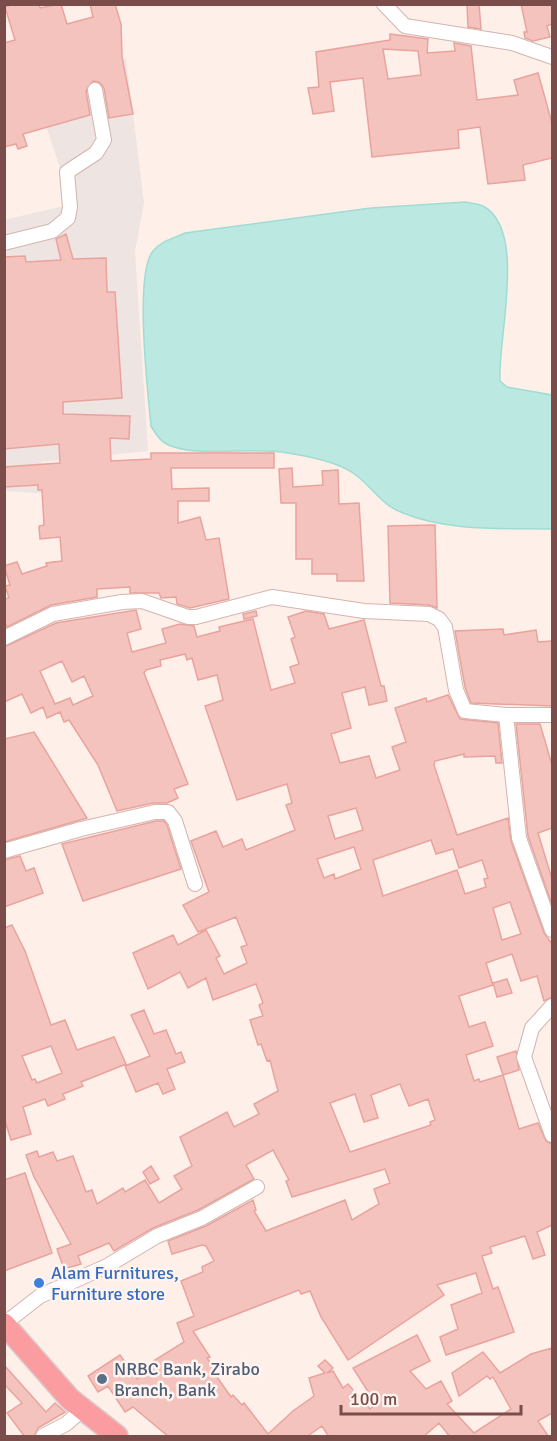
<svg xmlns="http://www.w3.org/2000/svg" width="557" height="1441" font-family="Signika,sans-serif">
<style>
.industrial{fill:#eee4e2}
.water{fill:#bbe9e2;stroke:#a0dcd3;stroke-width:1.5}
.building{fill:#f5c3be;stroke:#e9a39d;stroke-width:1.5;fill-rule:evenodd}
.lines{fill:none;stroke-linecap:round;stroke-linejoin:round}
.minor-casing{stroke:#d4b4af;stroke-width:16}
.highway-casing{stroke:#dacdcc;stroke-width:24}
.minor{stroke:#fff;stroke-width:14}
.highway{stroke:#fb9ca0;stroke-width:21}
.shop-dot{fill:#3f7fe0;stroke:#fff4f0;stroke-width:2}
.service-dot{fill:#5c6f8a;stroke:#fff4f0;stroke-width:2}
.labels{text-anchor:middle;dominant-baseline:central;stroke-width:5;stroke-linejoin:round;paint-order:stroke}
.shop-label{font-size:18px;fill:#366cbe;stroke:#fff4f0;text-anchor:start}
.service-label{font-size:18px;fill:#4e5e75;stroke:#fff4f0;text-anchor:start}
</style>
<rect width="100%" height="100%" fill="#feefe8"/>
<path class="industrial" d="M126 58 144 203 135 251 148 451 41 462 49 494 5 491 4 220 72 204 33 87Z"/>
<path class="water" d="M465 202C471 203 479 204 483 206 528 230 497 340 500 381L507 387 552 395V529C503 528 450 532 403 513 381 505 372 486 353 473 335 461 309 457 288 453 253 446 205 457 174 447 162 444 157 436 151 426 148 393 134 274 153 251 161 241 174 238 185 233L371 208Z"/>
<path class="building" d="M13 4H39L40 8 61 4 67 24 93 17 90 4H115L121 24 122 57 133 114 109 118 104 88 99 82 93 81 86 91 90 115 23 134 27 146 18 149 16 144 4 147V43L15 40 5 7Z
M467 4H479L481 29 468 27Z
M521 4H552V24L547 26 550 37 533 41 525 38 524 32H527Z
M390 34 428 39 427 53 455 51 454 43 471 46 477 100 518 95 514 80 538 73 552 123V158L523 165 525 180 488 184 480 127 458 130 459 148 372 157 363 78 330 82 334 111 313 114 308 88 319 87 316 52 390 40ZM383 49 418 51 421 75 388 79Z
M66 234 73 259 106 258 107 292H115L122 398 63 402V414L130 416 129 439 110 438 111 461 151 459V453H274V468H171L172 489 209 488V501H178V523L200 517 206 540 219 538 229 599 190 608 177 604 176 597 161 598 159 593H130V587L97 589V597L51 605 7 627 4 622V599L9 598 5 586 10 585 4 566 17 562 22 574 47 566 46 563 62 561 60 537 40 539 39 526 44 525 42 490H38V485L4 487V467L60 463 59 444 4 449V257L25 256 26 262 61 260 56 239Z
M292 468 293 487 323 485 322 471 338 470 339 504 359 503 364 581H337V574H312V559H296V503H281L279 469Z
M435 525 437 608 429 605 390 603 388 526Z
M136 610 141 629 127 633 132 652 166 643 162 629 180 624 194 626 197 637 220 631 219 627 253 619 271 690 295 683 290 667 299 664 291 639 295 637 288 617 306 611 324 614 329 629 364 620 381 686H384L387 701 369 705 365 687 342 693 351 728 331 734 340 763 369 756 376 778 400 770 392 747 406 742 395 708 426 698 427 702 448 695 460 719 498 723 502 763H496L495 756 464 757V754L435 761 434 765 457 835 508 818 511 841 544 933 552 944V997L544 1001 537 976 521 981 512 954 486 963 493 985 459 996 469 1027 485 1022 493 1046 466 1055 474 1081 479 1079 480 1082 503 1075 519 1129 538 1123 546 1141 552 1144V1225L537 1232 545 1255 533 1259 525 1236 490 1247 492 1253 482 1256 493 1289 498 1287 514 1332 446 1355 440 1337 458 1329 451 1305 482 1293 476 1273 437 1285 444 1295 348 1360 321 1317 310 1291 301 1294 299 1290 193 1331 210 1357 207 1358 219 1375 217 1377 231 1397 233 1395 242 1405 244 1403 268 1434 293 1411 314 1396 309 1378 325 1373 318 1366 325 1360 333 1368 327 1373 333 1371 343 1388 348 1384 370 1409 376 1404 353 1368 417 1335 430 1361 410 1371 426 1389 441 1381 452 1401 447 1404 474 1433 511 1409 493 1377 490 1379 487 1376 459 1396 452 1373 483 1352 500 1373 531 1354 552 1348V1413L538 1421 549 1437H450L439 1423 423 1437H329L322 1426 306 1437H169L133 1407 125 1412 108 1386 98 1392 88 1376 120 1355 137 1379 156 1367 152 1362 184 1342 177 1323 194 1316 181 1281 203 1272 202 1267 214 1261 206 1246 202 1245 172 1254 168 1241 206 1226 253 1200 256 1210 254 1211 266 1231 345 1200 352 1220 379 1204 374 1189 390 1183 385 1169 292 1197 286 1181 289 1180 273 1150 246 1165 254 1179 198 1210 153 1228 114 1251 109 1243 78 1256 81 1264 64 1269 57 1249 71 1244 34 1177 26 1155 37 1151 39 1157 53 1152 57 1161 73 1156 86 1192 92 1190 97 1204 123 1188 125 1192 145 1180 159 1203 182 1189 174 1176 192 1166 180 1137 227 1112 234 1127 259 1114 254 1104 278 1091 270 1060 267 1061 261 1044 258 1045 250 1020 263 1016 259 1005 263 1003 256 984 213 1000 206 978 188 988 180 972 148 989 133 953 173 935 178 945 206 930 220 956 216 958 224 974 247 963 241 947 247 945 236 917 198 932 183 905 209 892 191 841 216 831 223 847 242 839 246 850 295 830 286 805 292 803 287 784 237 800 205 706 223 700 217 675 198 680 192 658 187 660 185 654 160 660 161 666 146 670 144 673 188 784 174 789 178 798 167 803H153L117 811 98 765 69 720 64 722 60 712 47 718 43 707 31 713 22 694 4 702V647L56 623ZM62 661 72 682 84 676 93 696 73 705 70 698 55 704 40 671ZM356 808 363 830 335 839 328 816ZM431 840 436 854 453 849 459 868 482 860 488 878 484 879 486 887 465 894 457 870 383 896 373 860ZM354 847 361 869 335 879 334 874 324 878 317 859ZM510 902 521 934 502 940 493 908ZM400 1084 409 1106 428 1099 435 1120 430 1122 431 1125 350 1152 330 1103 355 1094 364 1122 378 1118 371 1095Z
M256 611 257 616 244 619 243 614Z
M503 629 504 635 536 630 538 642 552 641V706L471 703 465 687 455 631Z
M516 724H540L552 765V828L538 833 552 879V905L528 836Z
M34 732 87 818 4 842V739Z
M156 821H164L167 825 181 869 83 901 62 844Z
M20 856 26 871 34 868 43 893 4 907V860Z
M12 925 25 951 51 1025 65 1020 77 1050 114 1037 126 1064 81 1082 83 1086 63 1094 65 1099 48 1106 45 1099 23 1107 31 1134 11 1140 4 1118V928ZM51 1046 62 1073 37 1083 35 1079 32 1080 22 1056Z
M507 979 512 993 497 997 493 983Z
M144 1010 154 1034 166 1030 176 1054 181 1052 185 1062 167 1069 175 1089 163 1094 158 1083 136 1092 125 1066 150 1056 131 1015Z
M516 1051 519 1070 503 1075 497 1057Z
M151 1166 159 1179 150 1184 143 1172Z
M25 1173 52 1253 4 1271V1180Z
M4 1365 46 1412 55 1403 65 1412 38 1428 34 1437H25L7 1413 22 1403 4 1384Z"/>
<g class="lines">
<g class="minor-casing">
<path id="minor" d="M384 4 405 26 512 43 552 57
M4 243 52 231 68 218 70 207 67 172 96 153 104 140 95 90
M4 638 53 614 122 602 142 601 188 617H196L272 597 364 611 429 614 439 619 445 627 456 690 465 711 506 715H552
M506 715 519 838 552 930
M4 851 81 829 155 812H168L175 821 195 884
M552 1006 532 1028 524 1057 552 1135
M4 1324 40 1296 107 1266 157 1236 202 1218 257 1187
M43 1436 66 1424 83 1409"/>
</g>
<g class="highway-casing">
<path id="highway" d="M4 1324 70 1399 117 1436"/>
</g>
<use href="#minor" class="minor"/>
<use href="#highway" class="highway"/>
</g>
<circle class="shop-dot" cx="39" cy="1283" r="6"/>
<circle class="service-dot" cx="102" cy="1379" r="6"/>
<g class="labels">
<g class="shop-label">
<text x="51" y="1273">Alam Furnitures,<tspan x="51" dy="21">Furniture store</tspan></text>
</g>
<g class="service-label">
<text x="114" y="1369">NRBC Bank, Zirabo<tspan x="114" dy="21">Branch, Bank</tspan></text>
</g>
</g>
<rect width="557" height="1441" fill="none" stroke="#7a4c4a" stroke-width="12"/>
<path d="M341 1405v9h180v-9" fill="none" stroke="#7a4c4a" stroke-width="3"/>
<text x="350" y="1405" font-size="18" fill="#7a4c4a" stroke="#fff4f0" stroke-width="4.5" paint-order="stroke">100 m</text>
</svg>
